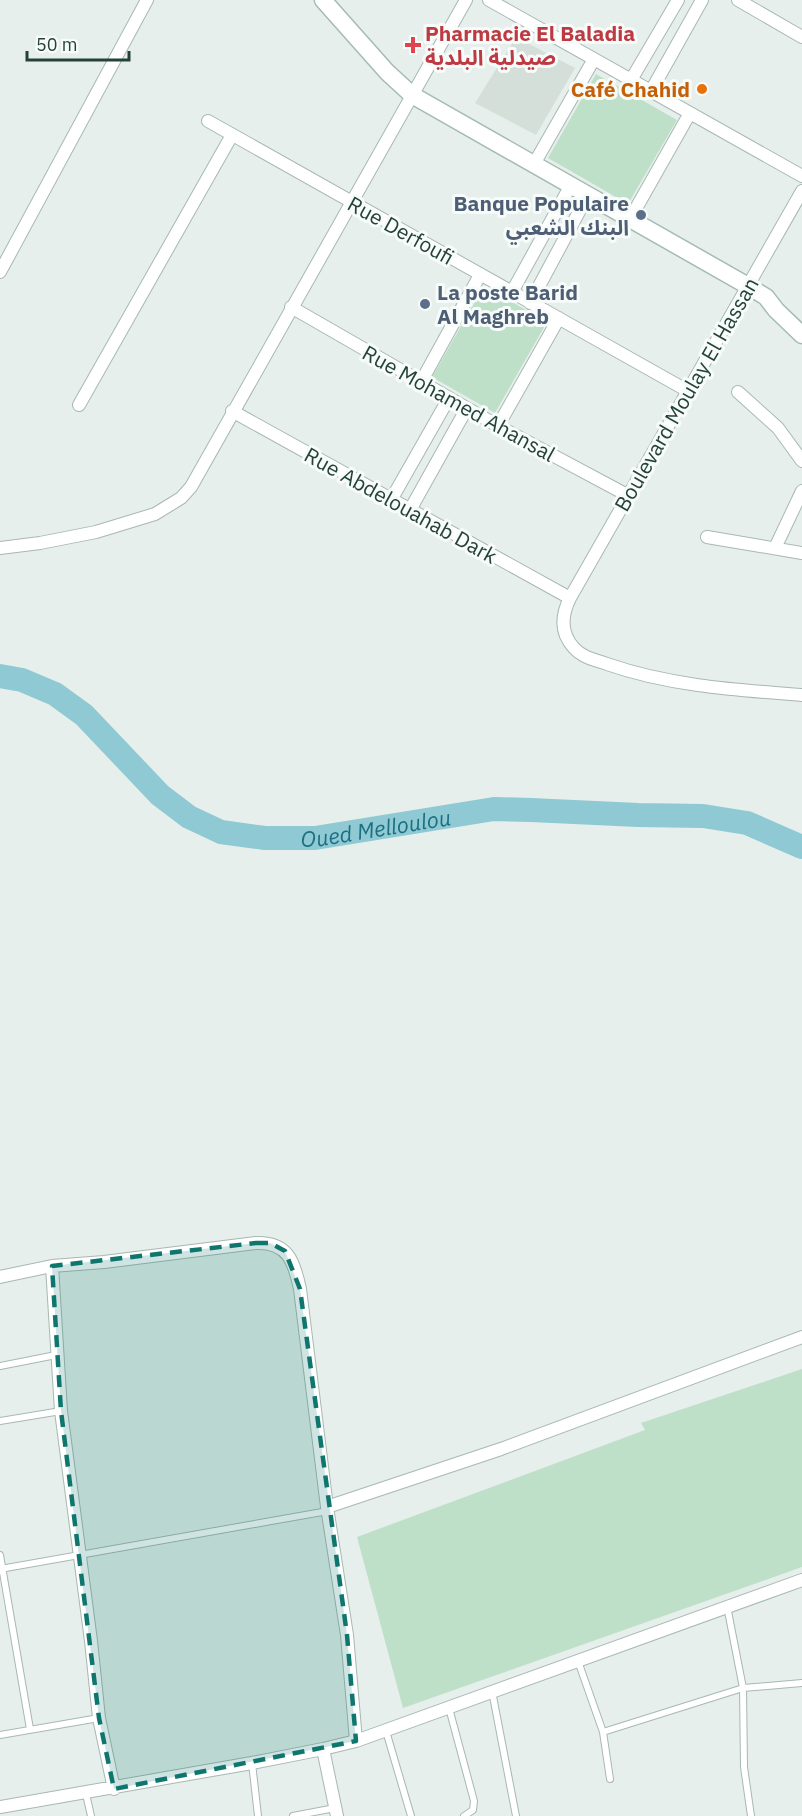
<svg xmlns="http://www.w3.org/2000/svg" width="802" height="1816" font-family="'IBM Plex Sans','Noto Sans Arabic',sans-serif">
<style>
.built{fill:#d4dfda}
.green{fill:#bfe0c8}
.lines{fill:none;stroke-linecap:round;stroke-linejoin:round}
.river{stroke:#8ec9d4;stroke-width:24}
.service-casing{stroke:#a8b8b2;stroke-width:8}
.minor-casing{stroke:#a8b8b2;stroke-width:14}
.secondary-casing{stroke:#a4bbb3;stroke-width:19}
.service{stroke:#fff;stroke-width:6}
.minor{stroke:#fff;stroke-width:12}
.secondary{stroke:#fff;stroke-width:16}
.marked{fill:#0f766e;fill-opacity:0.2;stroke:#0f766e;stroke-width:4.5;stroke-dasharray:12 8;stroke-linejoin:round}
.health-dot{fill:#e0444e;stroke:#f7fbf9;stroke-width:2}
.food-dot{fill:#e8710a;stroke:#f7fbf9;stroke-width:2}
.service-dot{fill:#5c6f8a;stroke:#f7fbf9;stroke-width:2}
.labels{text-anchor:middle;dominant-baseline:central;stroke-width:6;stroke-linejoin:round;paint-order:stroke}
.health-label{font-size:21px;font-weight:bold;fill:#be3a42;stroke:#f7fbf9;text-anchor:start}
.food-label{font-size:21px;font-weight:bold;fill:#c56008;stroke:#f7fbf9;text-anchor:end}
.service-label{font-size:21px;font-weight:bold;fill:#4e5e75;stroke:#f7fbf9;text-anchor:end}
.street-label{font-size:21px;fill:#24423a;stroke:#f7fbf9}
.water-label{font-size:22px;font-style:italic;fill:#1c6f80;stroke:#f7fbf9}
</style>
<rect width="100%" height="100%" fill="#e6efeb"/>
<path class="built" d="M516 37 575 68 536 135 475 103Z"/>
<path class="green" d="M596 74 677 120 628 204 548 158Z
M484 286 547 322 495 413 432 377Z
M802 1369V1567L403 1708 357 1537 645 1430 641 1423Z"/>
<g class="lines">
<path class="river" id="s1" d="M0 676 22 680 55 694 84 715 160 795 189 817 221 832 265 838H315L494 809 531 810 638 815 703 816 747 823 802 847"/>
<g class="service-casing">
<path id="service" d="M0 1366 56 1355
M0 1421 61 1411
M0 1555 30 1729
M0 1569 328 1511
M727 1606 743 1688 744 1767 751 1816
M578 1661 603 1732 610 1779
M492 1691 516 1816
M449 1708 474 1801 473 1810 464 1816
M386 1731 411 1816
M603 1732 743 1688 802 1683
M0 1735 99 1718
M252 1763 258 1816
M86 1794 91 1816
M293 1816 335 1808"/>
</g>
<g class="minor-casing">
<path id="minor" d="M489 0 802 176
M738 0 802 37
M631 80 678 0
M651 91 702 0
M208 121 688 391
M534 164 594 59
M802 191 570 598C561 616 560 633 574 648 583 658 596 660 607 664 670 686 737 690 802 695
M630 219 690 113
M0 272 147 0
M512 292 571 185
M530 303 588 195
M291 307 498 426 629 496
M421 382 480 275
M738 392 778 428 802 461
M79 405 232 135
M232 411 570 598
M498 426 559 318
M391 500 449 398
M410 510 467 408
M707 537 802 553
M0 548 40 543 96 532 155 514 181 498 191 487 466 0
M775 548 802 491
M52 1266 61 1411 91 1641 99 1718 114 1789
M0 1277 52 1266 104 1262 256 1243C288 1242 294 1261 300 1289L327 1507 347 1635 356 1741
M327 1507 501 1449 802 1337
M323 1749 337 1816
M0 1807 252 1763 323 1749 356 1741 802 1580"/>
</g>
<g class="secondary-casing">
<path id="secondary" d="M323 0 387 72 412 95 748 286 766 297 776 310 802 335"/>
</g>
<use href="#service" class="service"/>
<use href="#minor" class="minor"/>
<use href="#secondary" class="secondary"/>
</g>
<path class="marked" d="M256 1243H270L285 1251 300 1289 347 1635 356 1741 114 1789 99 1718 61 1411 52 1266Z"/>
<path class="health-dot" d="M410 36h6v6h6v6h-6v6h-6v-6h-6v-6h6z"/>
<circle class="food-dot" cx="702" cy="89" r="6"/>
<g class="service-dot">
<circle cx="641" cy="215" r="6"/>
<circle cx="425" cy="304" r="6"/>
</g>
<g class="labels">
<g class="health-label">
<text x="425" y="33">Pharmacie El Baladia<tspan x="425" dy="24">صيدلية البلدية</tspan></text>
</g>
<g class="food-label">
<text x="690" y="89">Café Chahid</text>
</g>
<g class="service-label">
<text x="629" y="203">Banque Populaire<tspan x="629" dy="24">البنك الشعبي</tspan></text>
<text x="437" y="292" text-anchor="start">La poste Barid<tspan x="437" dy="24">Al Maghreb</tspan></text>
</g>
<g class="street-label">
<text transform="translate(401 230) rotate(29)">Rue Derfoufi</text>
<text transform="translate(686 394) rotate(-60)">Boulevard Moulay El Hassan</text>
<text transform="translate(459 403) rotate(29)">Rue Mohamed Ahansal</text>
<text transform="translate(401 505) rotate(29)">Rue Abdelouahab Dark</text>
</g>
<g class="water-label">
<text stroke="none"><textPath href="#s1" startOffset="432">Oued Melloulou</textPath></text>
</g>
</g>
<path d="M27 51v9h102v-9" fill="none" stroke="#24423a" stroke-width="3"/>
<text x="36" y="51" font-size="18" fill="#24423a" stroke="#f7fbf9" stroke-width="4.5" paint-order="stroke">50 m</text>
</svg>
